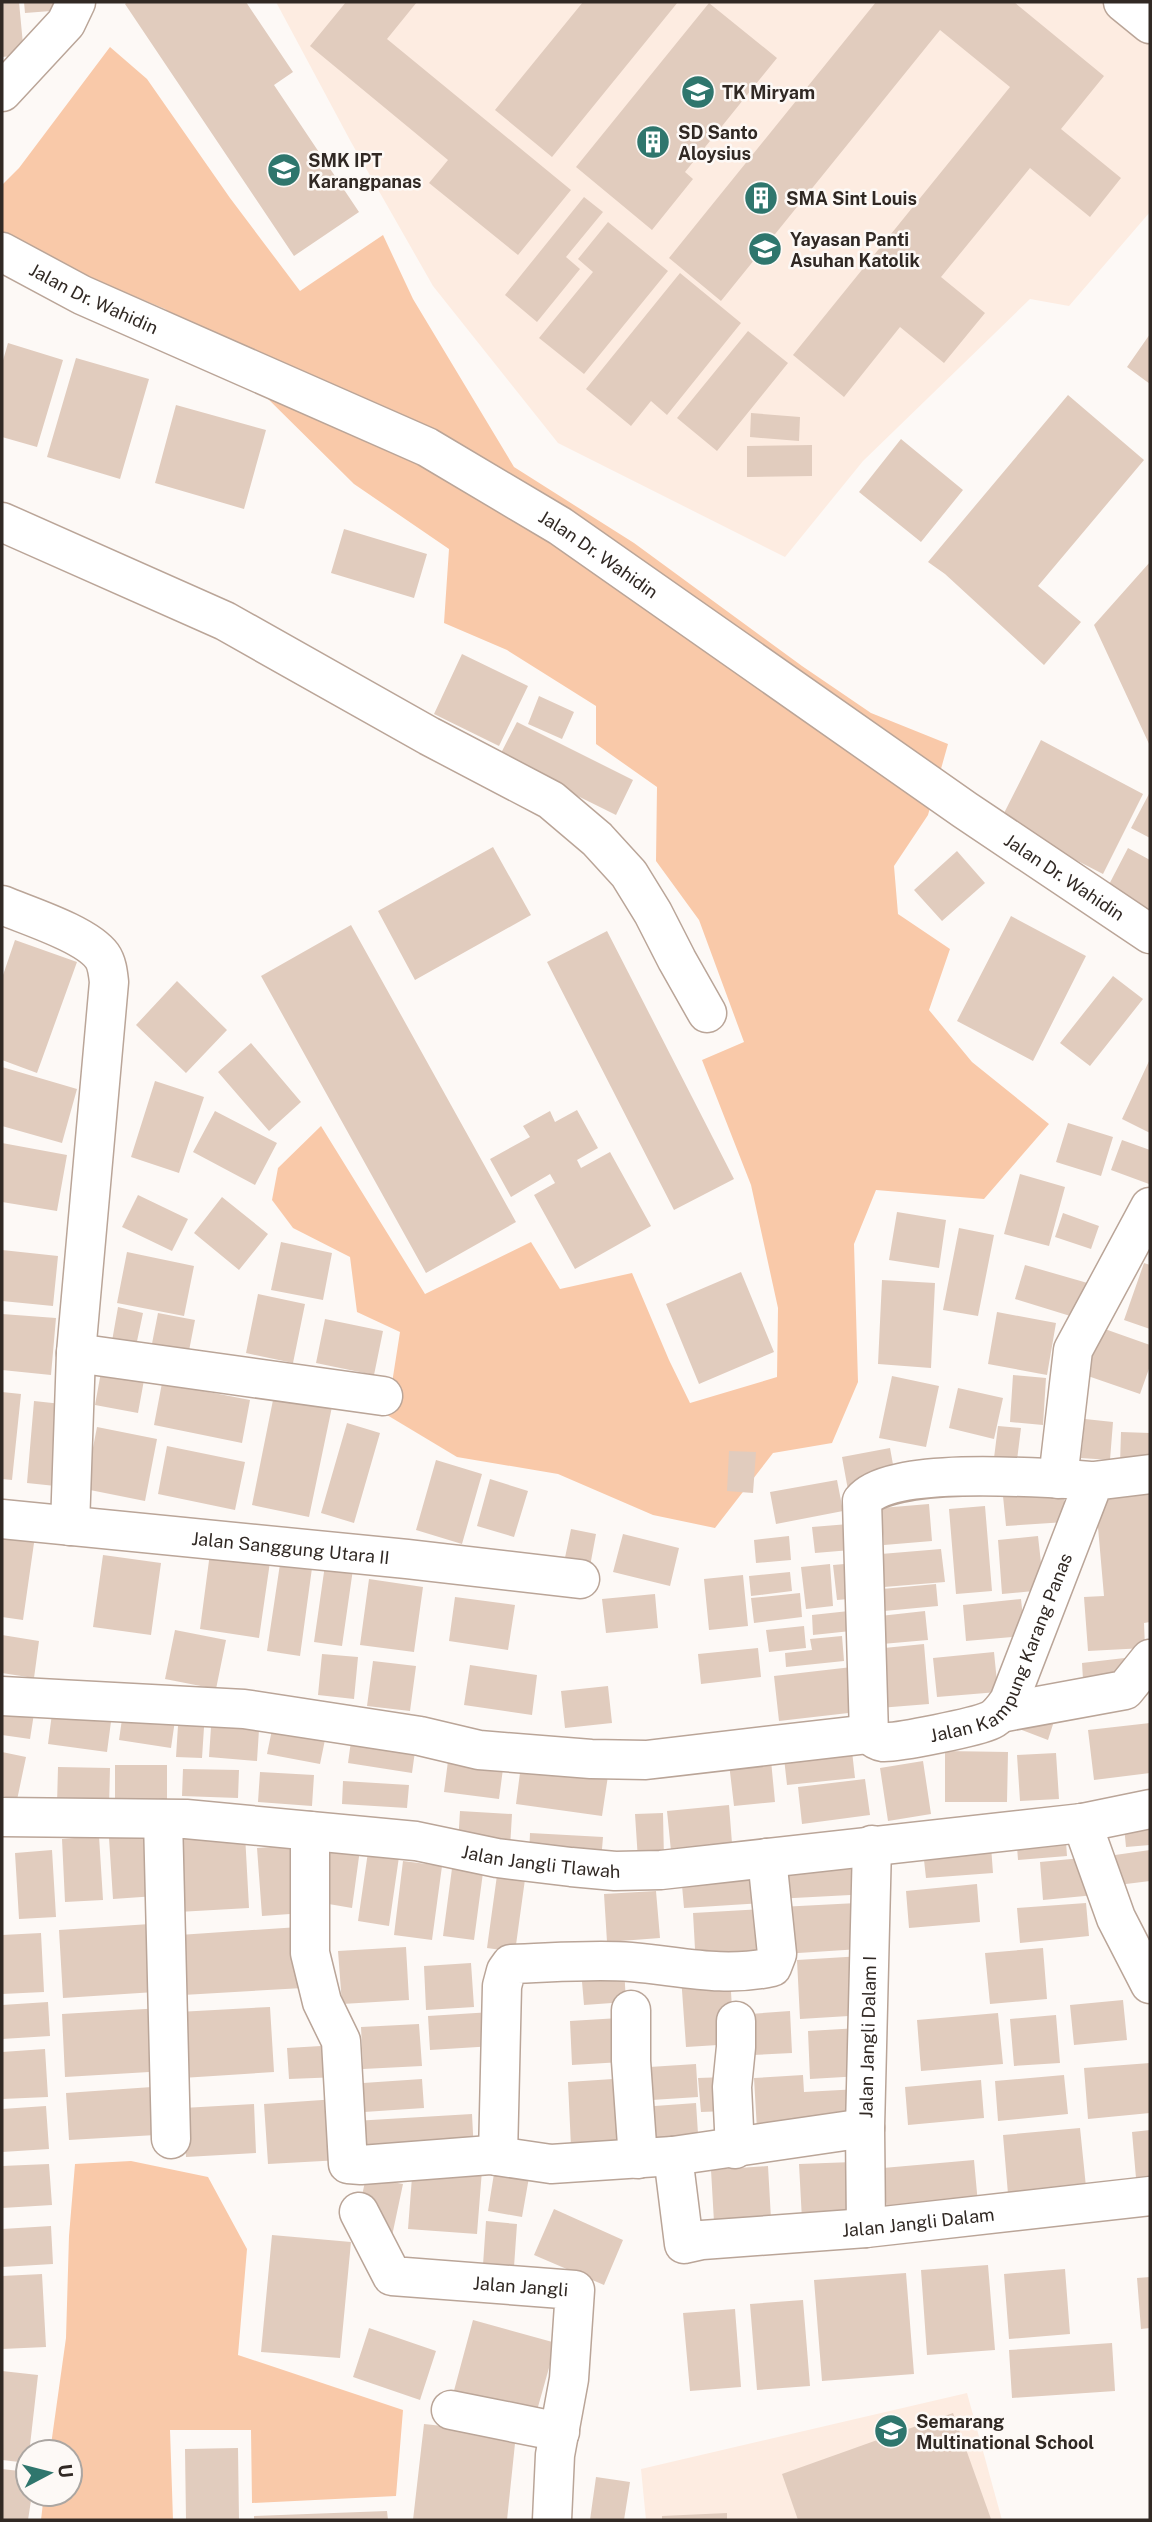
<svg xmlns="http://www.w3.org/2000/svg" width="1152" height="2522" font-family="'Public Sans',sans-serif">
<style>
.built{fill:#fdece1}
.green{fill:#f9c9a9}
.building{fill:#e1ccbe}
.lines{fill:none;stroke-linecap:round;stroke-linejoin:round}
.minor-casing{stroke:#baa598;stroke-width:41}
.minor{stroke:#fff;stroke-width:38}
.labels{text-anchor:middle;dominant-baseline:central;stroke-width:5;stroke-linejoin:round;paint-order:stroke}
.poi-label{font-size:18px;font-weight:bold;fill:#312924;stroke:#fdf9f6;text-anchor:start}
.street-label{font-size:18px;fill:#312924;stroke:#fdf9f6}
</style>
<rect width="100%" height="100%" fill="#fdf9f6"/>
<path class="built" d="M276 2H1150V212L1069 306 1030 299 863 461 785 557 558 443 433 286 351 142Z
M967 2393 1002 2520H646L641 2469Z"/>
<path class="green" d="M110 47 147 79 230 198 300 291 383 235 413 299 514 467 634 543 802 666 871 713 948 744 928 815 894 866 898 914 950 949 929 1010 972 1062 1049 1124 984 1199 876 1190 854 1244 858 1382 832 1443 773 1453 715 1528 653 1515 558 1474 457 1457 387 1415 400 1332 357 1312 350 1257 293 1228 272 1200 278 1168 321 1126 425 1294 531 1242 560 1289 632 1273 669 1360 690 1403 777 1377 778 1308 751 1185 702 1060 744 1042 699 920 656 861 657 787 596 744V706L507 650 444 623 449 549 354 484 260 391 165 309 2 241V185L19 168Z
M131 2161 208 2177 247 2249 238 2355 403 2410 396 2496 252 2503 251 2430H170L173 2520H41L44 2494H70V2452H50L66 2338 69 2236 75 2164Z"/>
<path class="building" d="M2 2H19L24 55 2 57Z
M24 2H63L64 10 25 13Z
M127 2H246L293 72 274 85 359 212 294 256 125 4Z
M346 2H417L387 39 571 190 518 255 429 183 448 160 310 46Z
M583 2H678L552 157 495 110Z
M876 2H1014L1104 76 1061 129 1121 178 1090 217 1030 168 941 277 985 313 944 363 900 327 844 397 793 355 1010 87 940 30 721 301 669 258Z
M709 3 777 58 685 172 693 179 652 230 576 167Z
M584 197 603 212 566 257 580 269 537 322 505 295Z
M608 222 668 271 584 374 539 338 593 272 578 259Z
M680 273 741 323 667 415 651 401 631 426 586 389Z
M748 331 788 363 717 451 677 418Z
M1150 334V384L1127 367Z
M8 343 63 360 37 447 2 437V364Z
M76 358 149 379 120 479 47 457Z
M1068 395 1144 460 1038 586 1081 622 1044 665 945 574 928 562Z
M176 405 266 430 244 509 155 483Z
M751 413 800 417 799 441 750 437Z
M901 439 963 490 921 542 859 492Z
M812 445V476L747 477V446Z
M344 529 427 554 414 598 331 573Z
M1150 562V746L1094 625Z
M462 654 528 686 499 746 434 714Z
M539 696 574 712 562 739 528 724Z
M517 722 633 780 616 815 499 757Z
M1041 740 1143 794 1103 874 1000 821Z
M1150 792V838L1131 828Z
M493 847 531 915 415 980 378 911Z
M1128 848 1150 860V921L1103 896Z
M957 851 985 883 942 921 914 890Z
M1011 916 1086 956 1033 1061 957 1021Z
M351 925 516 1222 426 1273 261 976Z
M607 931 734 1179 674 1210 547 962Z
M15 940 77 962 37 1073 2 1060V978Z
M1113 976 1143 999 1090 1066 1060 1043Z
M177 981 227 1030 186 1073 136 1025Z
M251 1043 301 1102 269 1131 218 1072Z
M1150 1059V1133L1122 1119Z
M2 1067 77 1089 62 1143 2 1126Z
M155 1081 204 1097 179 1173 131 1157Z
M577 1110 598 1148 577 1160 581 1168 610 1152 651 1226 575 1269 534 1195 555 1183 550 1174 511 1197 490 1159 530 1137 523 1126 550 1111 555 1122Z
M215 1111 277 1143 255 1185 193 1152Z
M1068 1123 1113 1137 1101 1176 1056 1162Z
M1122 1140 1150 1150 1149 1184 1111 1170Z
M2 1143 67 1155 57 1211 2 1202Z
M1020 1174 1065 1187 1049 1246 1004 1234Z
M138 1195 188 1219 172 1251 122 1227Z
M222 1197 268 1234 239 1270 194 1233Z
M897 1212 946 1220 939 1268 889 1260Z
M1063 1213 1099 1226 1091 1249 1055 1237Z
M959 1228 994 1235 978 1316 943 1310Z
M281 1242 332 1253 323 1300 271 1290Z
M2 1250 58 1256 53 1306 2 1301Z
M127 1252 194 1266 184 1316 117 1303Z
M1144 1263 1150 1265V1329L1124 1320Z
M1025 1265 1091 1284 1080 1319 1015 1299Z
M741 1272 774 1352 699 1384 666 1304Z
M882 1280 935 1283 931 1368 878 1364Z
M258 1294 305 1304 293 1363 246 1353Z
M118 1307 143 1313 136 1346 112 1341Z
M997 1312 1056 1323 1047 1375 988 1364Z
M158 1313 195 1320 186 1366 149 1359Z
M2 1314 56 1318 51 1375 2 1370Z
M325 1319 383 1331 374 1375 316 1363Z
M1102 1328 1150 1345V1366L1140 1394 1085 1375Z
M103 1361 146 1369 138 1413 95 1405Z
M1013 1375 1046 1378 1043 1425 1010 1422Z
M892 1376 939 1386 926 1447 879 1438Z
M162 1383 250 1400 242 1443 154 1425Z
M958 1388 1003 1398 994 1439 949 1428Z
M275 1390 333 1402 309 1517 252 1505Z
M2 1392 21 1394 12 1480 2 1479Z
M34 1401 71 1405 65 1487 27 1483Z
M1085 1419 1113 1422 1110 1460 1081 1458Z
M347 1423 380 1433 354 1523 321 1513Z
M998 1426 1021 1428 1016 1468 993 1466Z
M97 1427 157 1439 145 1501 85 1489Z
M1121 1432 1150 1433V1464H1120Z
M167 1446 245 1462 235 1510 158 1494Z
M890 1448 896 1481 848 1490 842 1457Z
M729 1451 756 1452 753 1493 727 1491Z
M436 1460 482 1474 462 1544 416 1530Z
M490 1479 528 1491 514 1537 477 1526Z
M837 1480 843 1511 776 1524 770 1492Z
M1150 1488V1622L1144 1623 1145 1648 1088 1651 1084 1597 1104 1596 1095 1493Z
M1063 1490 1066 1522 1006 1526 1003 1496Z
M929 1504 932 1541 884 1545 881 1508Z
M985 1506 992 1591 956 1594 949 1509Z
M861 1523 863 1549 815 1553 812 1527Z
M2 1524 36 1529 23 1620 2 1617Z
M571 1529 596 1534 588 1577 562 1572Z
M623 1534 679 1548 670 1586 613 1572Z
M789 1536 791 1560 756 1563 754 1540Z
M1038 1536 1044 1590 1002 1594 998 1540Z
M941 1549 945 1582 884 1587 881 1554Z
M210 1553 270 1562 259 1638 200 1629Z
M103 1555 161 1563 151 1635 93 1627Z
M856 1563 860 1598 837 1600 833 1565Z
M280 1564 312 1568 300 1656 267 1651Z
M830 1564 833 1606 806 1609 801 1567Z
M325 1565 353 1569 342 1646 314 1642Z
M790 1572 792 1591 751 1596 749 1576Z
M743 1575 748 1626 709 1630 704 1579Z
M369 1579 423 1587 414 1652 360 1645Z
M936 1584 938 1606 884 1611 882 1589Z
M800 1593 802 1617 754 1623 751 1598Z
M655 1594 658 1628 606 1633 602 1599Z
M455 1597 515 1605 508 1650 449 1641Z
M1021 1599 1025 1636 966 1641 963 1605Z
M849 1611 851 1631 813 1635 812 1615Z
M925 1611 928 1640 882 1644 880 1616Z
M804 1626 806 1648 769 1652 766 1630Z
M175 1630 226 1640 216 1689 165 1679Z
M2 1635 39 1641 34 1678 2 1673Z
M842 1636 844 1661 786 1667 785 1653 812 1650 810 1639Z
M924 1644 929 1704 879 1708 874 1649Z
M758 1648 761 1677 701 1684 698 1654Z
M994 1652 998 1692 937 1697 933 1658Z
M322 1654 358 1657 354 1699 318 1695Z
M1150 1655V1691L1084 1697 1082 1663Z
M373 1661 416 1666 410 1711 367 1706Z
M470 1665 537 1675 532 1715 464 1705Z
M852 1667 857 1712 779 1721 774 1676Z
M1028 1684 1062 1696 1048 1740 1014 1727Z
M608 1686 612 1723 565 1728 561 1691Z
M2 1702 35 1707 30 1739 2 1735Z
M124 1705 176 1713 171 1748 119 1740Z
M53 1706 112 1714 107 1752 48 1744Z
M179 1710 205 1712 202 1758 176 1757Z
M212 1712 260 1714 257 1761 209 1757Z
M274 1720 327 1730 320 1764 267 1754Z
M1150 1723V1773L1094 1780 1088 1730Z
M352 1734 416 1744 412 1773 348 1763Z
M851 1742 855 1778 787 1785 783 1749Z
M770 1750 775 1802 734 1806 728 1755Z
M945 1751 1008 1752 1007 1802H945Z
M2 1752 26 1757 17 1800 2 1796Z
M449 1753 504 1761 499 1799 444 1792Z
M1056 1753 1059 1799 1020 1801 1017 1755Z
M522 1757 609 1769 602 1816 516 1804Z
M923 1761 931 1814 888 1821 880 1768Z
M115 1765H167V1812H115Z
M58 1767 110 1768 109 1807 57 1805Z
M183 1769 239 1770 238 1798 182 1796Z
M260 1772 314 1775 312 1806 258 1802Z
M865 1779 870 1815 802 1824 798 1787Z
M343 1781 409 1785 407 1808 342 1804Z
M729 1805 733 1856 672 1861 667 1811Z
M460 1811 512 1814 510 1848 458 1844Z
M663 1813 664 1860H638L635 1814Z
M1150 1813V1845L1126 1847 1123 1816Z
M1065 1828 1067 1856 1018 1860 1016 1833Z
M530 1833 603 1837 601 1861 529 1857Z
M245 1834 249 1908 178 1912 173 1838Z
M153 1835 156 1896 113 1899 109 1838Z
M99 1836 103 1900 65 1902 62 1839Z
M326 1837 361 1842 352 1908 317 1902Z
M300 1845 304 1913 262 1916 257 1848Z
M369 1845 400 1850 389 1926 358 1921Z
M991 1846 993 1873 926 1878 923 1851Z
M52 1850 56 1917 19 1919 15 1853Z
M1150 1850V1881L1118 1885 1115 1855Z
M866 1854 869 1894 775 1899 773 1859Z
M1092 1857 1095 1895 1043 1900 1040 1862Z
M403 1861 442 1866 432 1940 394 1935Z
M453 1861 484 1865 474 1940 443 1936Z
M498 1868 526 1872 515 1952 487 1948Z
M761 1869 763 1903 684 1908 681 1874Z
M977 1884 980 1922 909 1928 906 1891Z
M656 1891 660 1938 607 1942 604 1894Z
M857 1903 860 1949 783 1954 780 1907Z
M1086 1903 1089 1936 1020 1943 1017 1908Z
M763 1909 766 1963 696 1967 693 1913Z
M150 1924 155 1992 63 1998 59 1930Z
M299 1927 303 1988 183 1995 179 1935Z
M41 1933 44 1992 2 1994V1935Z
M406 1947 409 2000 342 2004 338 1951Z
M1043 1948 1047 1999 990 2004 985 1953Z
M862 1956 865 2015 800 2019 797 1960Z
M471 1963 474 2007 426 2010 424 1966Z
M624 1968 626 2002 584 2005 581 1970Z
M730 1974 734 2044 686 2047 681 1976Z
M1123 2000 1127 2040 1074 2045 1070 2005Z
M48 2002 50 2036 2 2039V2005Z
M270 2007 274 2072 182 2078 178 2012Z
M162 2008 166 2071 65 2077 62 2014Z
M790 2011 792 2053 753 2055 750 2014Z
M492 2012 494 2046 430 2050 428 2016Z
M998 2013 1003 2064 921 2071 917 2020Z
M1056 2015 1060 2063 1014 2066 1010 2019Z
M619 2018 622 2062 572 2065 570 2021Z
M419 2024 422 2066 363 2069 361 2027Z
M859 2028 861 2076 810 2079 808 2031Z
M338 2045 340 2077 289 2079 287 2048Z
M45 2049 48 2097 2 2099V2052Z
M1150 2063V2113L1088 2119 1084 2068Z
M696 2064 698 2097 636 2101 634 2068Z
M803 2075 804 2092 859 2089 861 2123 757 2130 754 2078Z
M1064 2075 1068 2114 998 2121 995 2081Z
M726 2077 728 2111 701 2112 698 2078Z
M628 2078 633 2143 571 2147 568 2082Z
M422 2079 424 2108 364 2112 363 2083Z
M981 2080 984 2118 908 2125 905 2087Z
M152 2087 156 2135 69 2140 66 2093Z
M337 2099 341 2160 268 2164 264 2104Z
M696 2103 699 2149 644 2152 641 2107Z
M254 2104 256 2153 186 2157 183 2108Z
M46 2106 49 2149 2 2152V2109Z
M472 2114 474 2153 356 2160 354 2121Z
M1080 2128 1086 2187 1008 2194 1003 2135Z
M1150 2130V2177L1136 2178 1132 2132Z
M974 2160 978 2204 887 2212 883 2168Z
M496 2161 531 2166 522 2217 488 2211Z
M853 2162 856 2218 802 2220 799 2164Z
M49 2164 52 2205 2 2208V2166Z
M413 2164 482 2170 477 2234 408 2229Z
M768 2166 771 2219 714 2222 711 2170Z
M366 2177 403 2184 392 2236 355 2228Z
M554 2209 623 2240 604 2285 534 2255Z
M486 2221 517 2224 514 2267 483 2265Z
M51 2226 53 2264 2 2267V2229Z
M272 2235 351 2242 340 2358 261 2352Z
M988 2265 995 2350 927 2355 921 2270Z
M1065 2269 1070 2334 1009 2339 1004 2274Z
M906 2273 914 2374 822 2381 814 2280Z
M42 2274 46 2347 2 2349V2276Z
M1150 2277V2328L1141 2329 1137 2278Z
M803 2300 810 2386 757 2390 750 2304Z
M735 2309 741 2387 690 2391 683 2313Z
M473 2320 556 2343 534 2421 452 2398Z
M369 2328 436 2351 420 2400 353 2377Z
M1112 2343 1115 2391 1012 2398 1009 2350Z
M2 2371 38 2375 28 2463 2 2460Z
M953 2413 991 2519 798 2520 782 2474Z
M424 2424 516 2434 507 2520H413Z
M238 2448 239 2520H186L185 2449Z
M2 2469 28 2472V2494H32L28 2520H2Z
M596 2477 630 2482 624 2520H590Z
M387 2511 388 2520H254V2516Z
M727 2513V2520H662V2516Z"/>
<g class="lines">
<g class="minor-casing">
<g id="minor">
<path d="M1123 2 1150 24"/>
<path d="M2 92 66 23 76 2"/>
<path id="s1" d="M2 252 82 295 427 447 560 526 965 810 1150 934"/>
<path d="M2 522 225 621 429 736 551 800 597 839 629 874 653 913 677 960 707 1013"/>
<path d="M2 905C28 916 86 934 102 956 107 963 108 973 109 982L76 1353 70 1526"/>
<path d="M76 1353 383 1396"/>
<path d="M1058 1479 1073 1350 1150 1207"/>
<path id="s2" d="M1094 1481C1047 1478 890 1465 862 1501L869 1734C873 1738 877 1741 883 1742 897 1743 977 1727 991 1720 999 1716 1004 1708 1009 1701L1094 1481 1150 1474"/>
<path id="s3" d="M2 1519 407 1559 580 1579"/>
<path d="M2 1696 244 1709 420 1736 479 1750 591 1759 646 1760 869 1734"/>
<path d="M1000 1713 1125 1690 1150 1659"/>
<path id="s4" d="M2 1817 186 1819 416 1841 497 1858 571 1867 615 1871 661 1870 1082 1823 1150 1809"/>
<path d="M163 1819 171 2139"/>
<path d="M1082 1823 1116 1918 1150 1984"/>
<path d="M310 1831V1953L322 2002 341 2041 348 2164 361 2165 490 2155 551 2164 673 2156 865 2128"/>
<path d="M631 2010V2061L638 2159"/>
<path d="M735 2149 732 2087 736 2047V2021"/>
<path d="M498 2156 502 1986 506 1971 511 1964C550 1963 591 1959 631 1962 680 1966 722 1978 772 1967L777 1954 767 1858"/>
<path id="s5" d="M673 2156 684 2244 702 2240 866 2228 1150 2196"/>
<path id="s6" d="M359 2212 392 2276 575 2290 569 2379 555 2455 552 2520"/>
<path id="s7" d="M866 2228 865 2128 872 1845"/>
<path d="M451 2410 560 2432"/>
</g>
</g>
<use href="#minor" class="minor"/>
</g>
<defs>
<g id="school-disc" transform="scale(1.75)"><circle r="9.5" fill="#2f766d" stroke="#fdf9f6"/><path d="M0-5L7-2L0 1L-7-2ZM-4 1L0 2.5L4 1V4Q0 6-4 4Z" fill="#fff"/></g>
<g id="building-disc" transform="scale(1.75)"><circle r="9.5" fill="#2f766d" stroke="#fdf9f6"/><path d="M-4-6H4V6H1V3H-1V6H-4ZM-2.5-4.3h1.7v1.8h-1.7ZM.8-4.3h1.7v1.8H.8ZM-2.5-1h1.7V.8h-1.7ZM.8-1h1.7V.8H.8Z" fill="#fff"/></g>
</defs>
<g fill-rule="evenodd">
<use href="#school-disc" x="698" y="92"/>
<use href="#building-disc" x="653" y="142"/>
<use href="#school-disc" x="284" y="170"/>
<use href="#building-disc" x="761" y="198"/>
<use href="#school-disc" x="765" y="249"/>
<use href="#school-disc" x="891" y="2431"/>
</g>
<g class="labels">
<g class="poi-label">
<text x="722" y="92">TK Miryam</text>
<text x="678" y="132">SD Santo<tspan x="678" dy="21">Aloysius</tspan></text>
<text x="308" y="160">SMK IPT<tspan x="308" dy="21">Karangpanas</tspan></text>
<text x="786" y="198">SMA Sint Louis</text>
<text x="790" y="239">Yayasan Panti<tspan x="790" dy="21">Asuhan Katolik</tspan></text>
<text x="916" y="2421">Semarang<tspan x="916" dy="21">Multinational School</tspan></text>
</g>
<g class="street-label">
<text stroke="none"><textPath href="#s1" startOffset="103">Jalan Dr. Wahidin</textPath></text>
<text stroke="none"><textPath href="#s1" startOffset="670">Jalan Dr. Wahidin</textPath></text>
<text stroke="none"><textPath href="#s1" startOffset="1237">Jalan Dr. Wahidin</textPath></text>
<text stroke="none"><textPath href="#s3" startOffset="290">Jalan Sanggung Utara II</textPath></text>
<text stroke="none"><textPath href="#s2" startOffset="658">Jalan Kampung Karang Panas</textPath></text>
<text stroke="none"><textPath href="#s4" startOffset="542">Jalan Jangli Tlawah</textPath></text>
<text stroke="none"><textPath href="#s7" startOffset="191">Jalan Jangli Dalam I</textPath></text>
<text stroke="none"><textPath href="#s5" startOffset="324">Jalan Jangli Dalam</textPath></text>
<text stroke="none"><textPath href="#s6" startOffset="201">Jalan Jangli</textPath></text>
</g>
</g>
<rect width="1152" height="2522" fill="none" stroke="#312924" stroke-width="7"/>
<g transform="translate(49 2473) rotate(83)"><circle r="33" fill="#fdf9f6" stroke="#aba6a2" stroke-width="2"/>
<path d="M0-5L12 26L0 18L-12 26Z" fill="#2f766d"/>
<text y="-10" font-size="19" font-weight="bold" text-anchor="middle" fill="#312924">U</text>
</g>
</svg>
